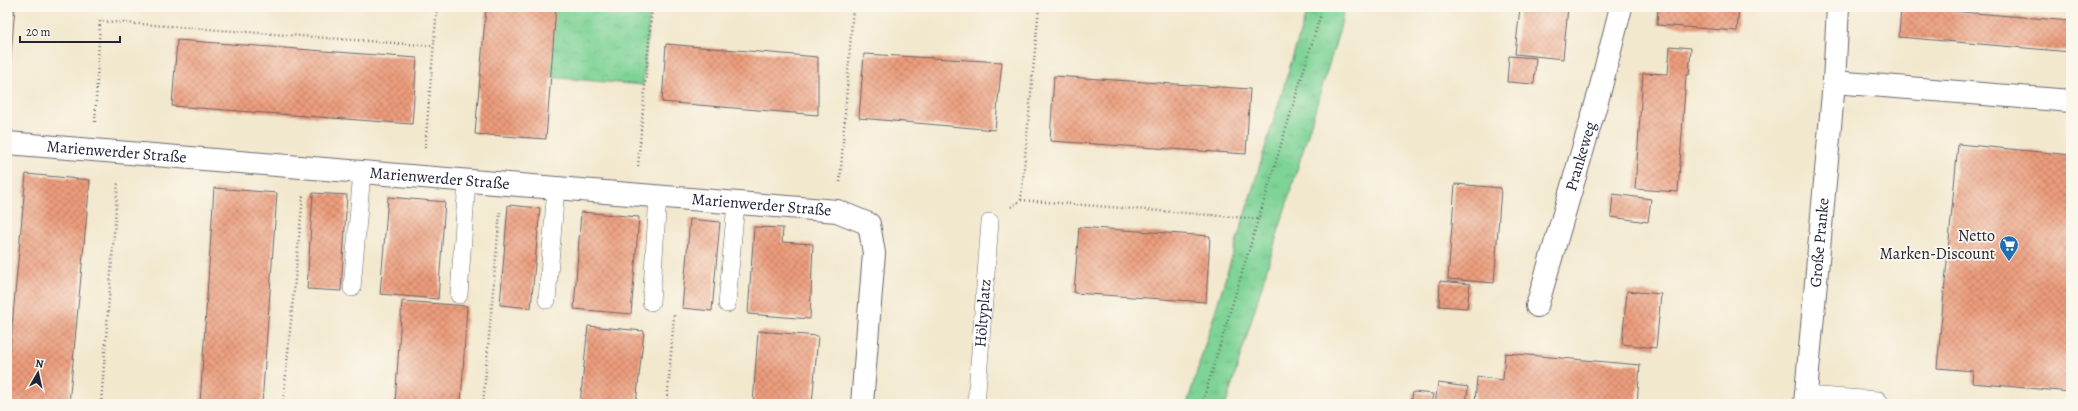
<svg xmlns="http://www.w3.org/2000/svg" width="2078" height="411" font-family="Alegreya,serif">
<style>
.grass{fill:url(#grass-tufts);stroke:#507a68}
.park{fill:url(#park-crowns);stroke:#507a68}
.building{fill:url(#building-cross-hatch)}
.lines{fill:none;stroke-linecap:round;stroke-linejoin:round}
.lane-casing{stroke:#6b676e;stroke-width:18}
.street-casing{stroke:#6b676e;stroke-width:24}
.path{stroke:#6b676e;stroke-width:2.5;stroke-dasharray:1 3;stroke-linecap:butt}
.lane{stroke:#fff;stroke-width:17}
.street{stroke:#fff;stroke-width:22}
.labels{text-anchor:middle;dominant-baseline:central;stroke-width:3.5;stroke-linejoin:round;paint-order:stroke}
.street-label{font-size:16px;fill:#22223b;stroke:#fbf7ec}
.poi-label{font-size:16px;fill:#22223b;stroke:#fbf7ec;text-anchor:end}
</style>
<defs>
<pattern id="grass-tufts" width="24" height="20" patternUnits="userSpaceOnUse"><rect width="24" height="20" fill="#7ed396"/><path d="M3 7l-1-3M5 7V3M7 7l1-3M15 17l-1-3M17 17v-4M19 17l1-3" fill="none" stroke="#6db582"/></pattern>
<pattern id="park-crowns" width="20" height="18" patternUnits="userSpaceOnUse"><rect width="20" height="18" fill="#7ed396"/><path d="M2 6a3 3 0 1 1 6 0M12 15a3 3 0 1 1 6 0" fill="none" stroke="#6db582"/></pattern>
<pattern id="building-cross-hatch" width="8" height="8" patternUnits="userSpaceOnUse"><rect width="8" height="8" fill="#ec9c7b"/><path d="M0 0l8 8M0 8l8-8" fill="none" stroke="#bf7f66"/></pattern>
</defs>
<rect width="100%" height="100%" fill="#fbf7ec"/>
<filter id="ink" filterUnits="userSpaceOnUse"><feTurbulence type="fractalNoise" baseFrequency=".025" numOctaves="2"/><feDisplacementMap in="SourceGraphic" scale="8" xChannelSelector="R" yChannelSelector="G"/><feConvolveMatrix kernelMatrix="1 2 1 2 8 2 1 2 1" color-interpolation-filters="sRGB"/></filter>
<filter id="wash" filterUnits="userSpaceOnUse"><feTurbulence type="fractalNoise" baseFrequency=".012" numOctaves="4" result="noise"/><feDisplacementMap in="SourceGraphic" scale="16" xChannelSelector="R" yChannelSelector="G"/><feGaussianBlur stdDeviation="0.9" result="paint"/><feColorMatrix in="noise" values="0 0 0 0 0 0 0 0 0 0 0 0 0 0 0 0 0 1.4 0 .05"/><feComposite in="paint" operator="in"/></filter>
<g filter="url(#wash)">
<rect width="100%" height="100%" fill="#f2e8ce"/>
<path class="grass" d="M1308 7H1344L1340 28 1226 404H1187Z"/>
<path class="park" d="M553 7H650L643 85 547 77Z"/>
<g id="blocks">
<path class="building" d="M7 7H15L9 79H7Z
M486 7H556L546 139 475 134Z
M1520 7H1568L1563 59 1515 54Z
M1658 7H1739L1737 31 1657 25Z
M1901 7 2071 21V52L1899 37Z
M177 40 417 58 412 124 172 106Z
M666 44 818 57V115L662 102Z
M1670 46 1691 48 1689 75H1686L1678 192 1635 189 1643 73 1668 74Z
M864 54 1002 62 995 130 859 118Z
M1509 56 1536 58 1534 84 1507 82Z
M1054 76 1250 89 1246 154 1050 141Z
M1958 144 2071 155V392L1972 383 1973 371 1937 368Z
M26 174 90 180 69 404H7V381Z
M1455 184 1501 188 1494 283 1448 279Z
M214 188 277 193 262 404H200Z
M313 193 347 195 341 291 307 289Z
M1613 194 1651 199 1648 222 1611 217Z
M388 197 445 202 438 299 380 294Z
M508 205 540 208 531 308 500 305Z
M581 212 639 217 631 314 574 309Z
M690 219 720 222 712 311 682 308Z
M754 227 783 228 782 242 813 244 810 319 748 314Z
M1079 227 1210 236 1206 302 1074 293Z
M1440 281 1470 284 1467 308 1439 306Z
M1627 291 1661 294 1656 348 1622 344Z
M402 301 467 306 461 404H395Z
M588 326 644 331 636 404H580Z
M758 331 818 336 812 404H753Z
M1505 353 1640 365 1637 404H1501L1475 402 1477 377 1503 380Z
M1438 383 1468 387 1466 404H1435Z
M1413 392 1433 394 1431 404H1411Z"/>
</g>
</g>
<g filter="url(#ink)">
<use href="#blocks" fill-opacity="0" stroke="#6b676e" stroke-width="1"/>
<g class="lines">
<g class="lane-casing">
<g id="lane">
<path d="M352 288 362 172"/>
<path d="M459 295 467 181"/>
<path d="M547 300 556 188"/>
<path d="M651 302 658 197"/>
<path d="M727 304 736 203"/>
<path d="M1805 395 1878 400 1881 404"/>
<path id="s1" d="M976 404 990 222"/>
</g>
</g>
<g class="street-casing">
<g id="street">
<path d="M1834 82 2071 101"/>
<path id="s2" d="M7 143 837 211 869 224 874 253 862 404"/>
<path id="s3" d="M1537 306 1599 94 1621 7"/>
<path id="s4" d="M1805 404 1834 82 1838 7"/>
</g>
</g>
<path class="path" d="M95 122 100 21 434 46
M425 148 437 7
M638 166 652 7
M840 182 853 7
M1021 200 1260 219
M1011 207 1021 200 1039 7
M101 404 118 181
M283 404 303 196
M483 404 500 212
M667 404 674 315
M1202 404 1323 7"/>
<use href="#lane" class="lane"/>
<use href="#street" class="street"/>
</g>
</g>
<defs>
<g id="supermarket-pin" transform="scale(1)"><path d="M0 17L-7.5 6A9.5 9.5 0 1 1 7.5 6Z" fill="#1f6fb2" stroke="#fbf7ec"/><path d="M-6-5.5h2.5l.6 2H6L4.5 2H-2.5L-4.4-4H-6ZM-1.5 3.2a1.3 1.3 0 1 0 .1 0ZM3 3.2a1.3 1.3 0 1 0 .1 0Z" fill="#fff"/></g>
</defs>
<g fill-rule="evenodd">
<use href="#supermarket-pin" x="2009" y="245"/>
</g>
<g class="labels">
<g class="street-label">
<text stroke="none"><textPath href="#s2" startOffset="110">Marienwerder Straße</textPath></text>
<text stroke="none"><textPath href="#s3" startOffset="156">Prankeweg</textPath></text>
<text stroke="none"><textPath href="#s2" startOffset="434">Marienwerder Straße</textPath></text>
<text stroke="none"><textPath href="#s2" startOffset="757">Marienwerder Straße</textPath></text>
<text stroke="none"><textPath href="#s4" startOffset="162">Große Pranke</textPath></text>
<text stroke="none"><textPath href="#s1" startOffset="91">Höltyplatz</textPath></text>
</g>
<g class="poi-label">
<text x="1995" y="236">Netto<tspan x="1995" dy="18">Marken-Discount</tspan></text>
</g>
</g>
<rect width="2078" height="411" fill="none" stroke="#fbf7ec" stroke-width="24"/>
<g transform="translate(38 373) rotate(9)" stroke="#fbf7ec" stroke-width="3" paint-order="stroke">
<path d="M0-3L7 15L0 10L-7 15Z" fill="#22223b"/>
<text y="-6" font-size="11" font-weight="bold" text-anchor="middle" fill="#22223b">N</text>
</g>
<path d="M20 36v6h100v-6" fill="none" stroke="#22223b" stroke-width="2"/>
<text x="26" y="36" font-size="12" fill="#22223b" stroke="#fbf7ec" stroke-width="3" paint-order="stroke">20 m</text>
</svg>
